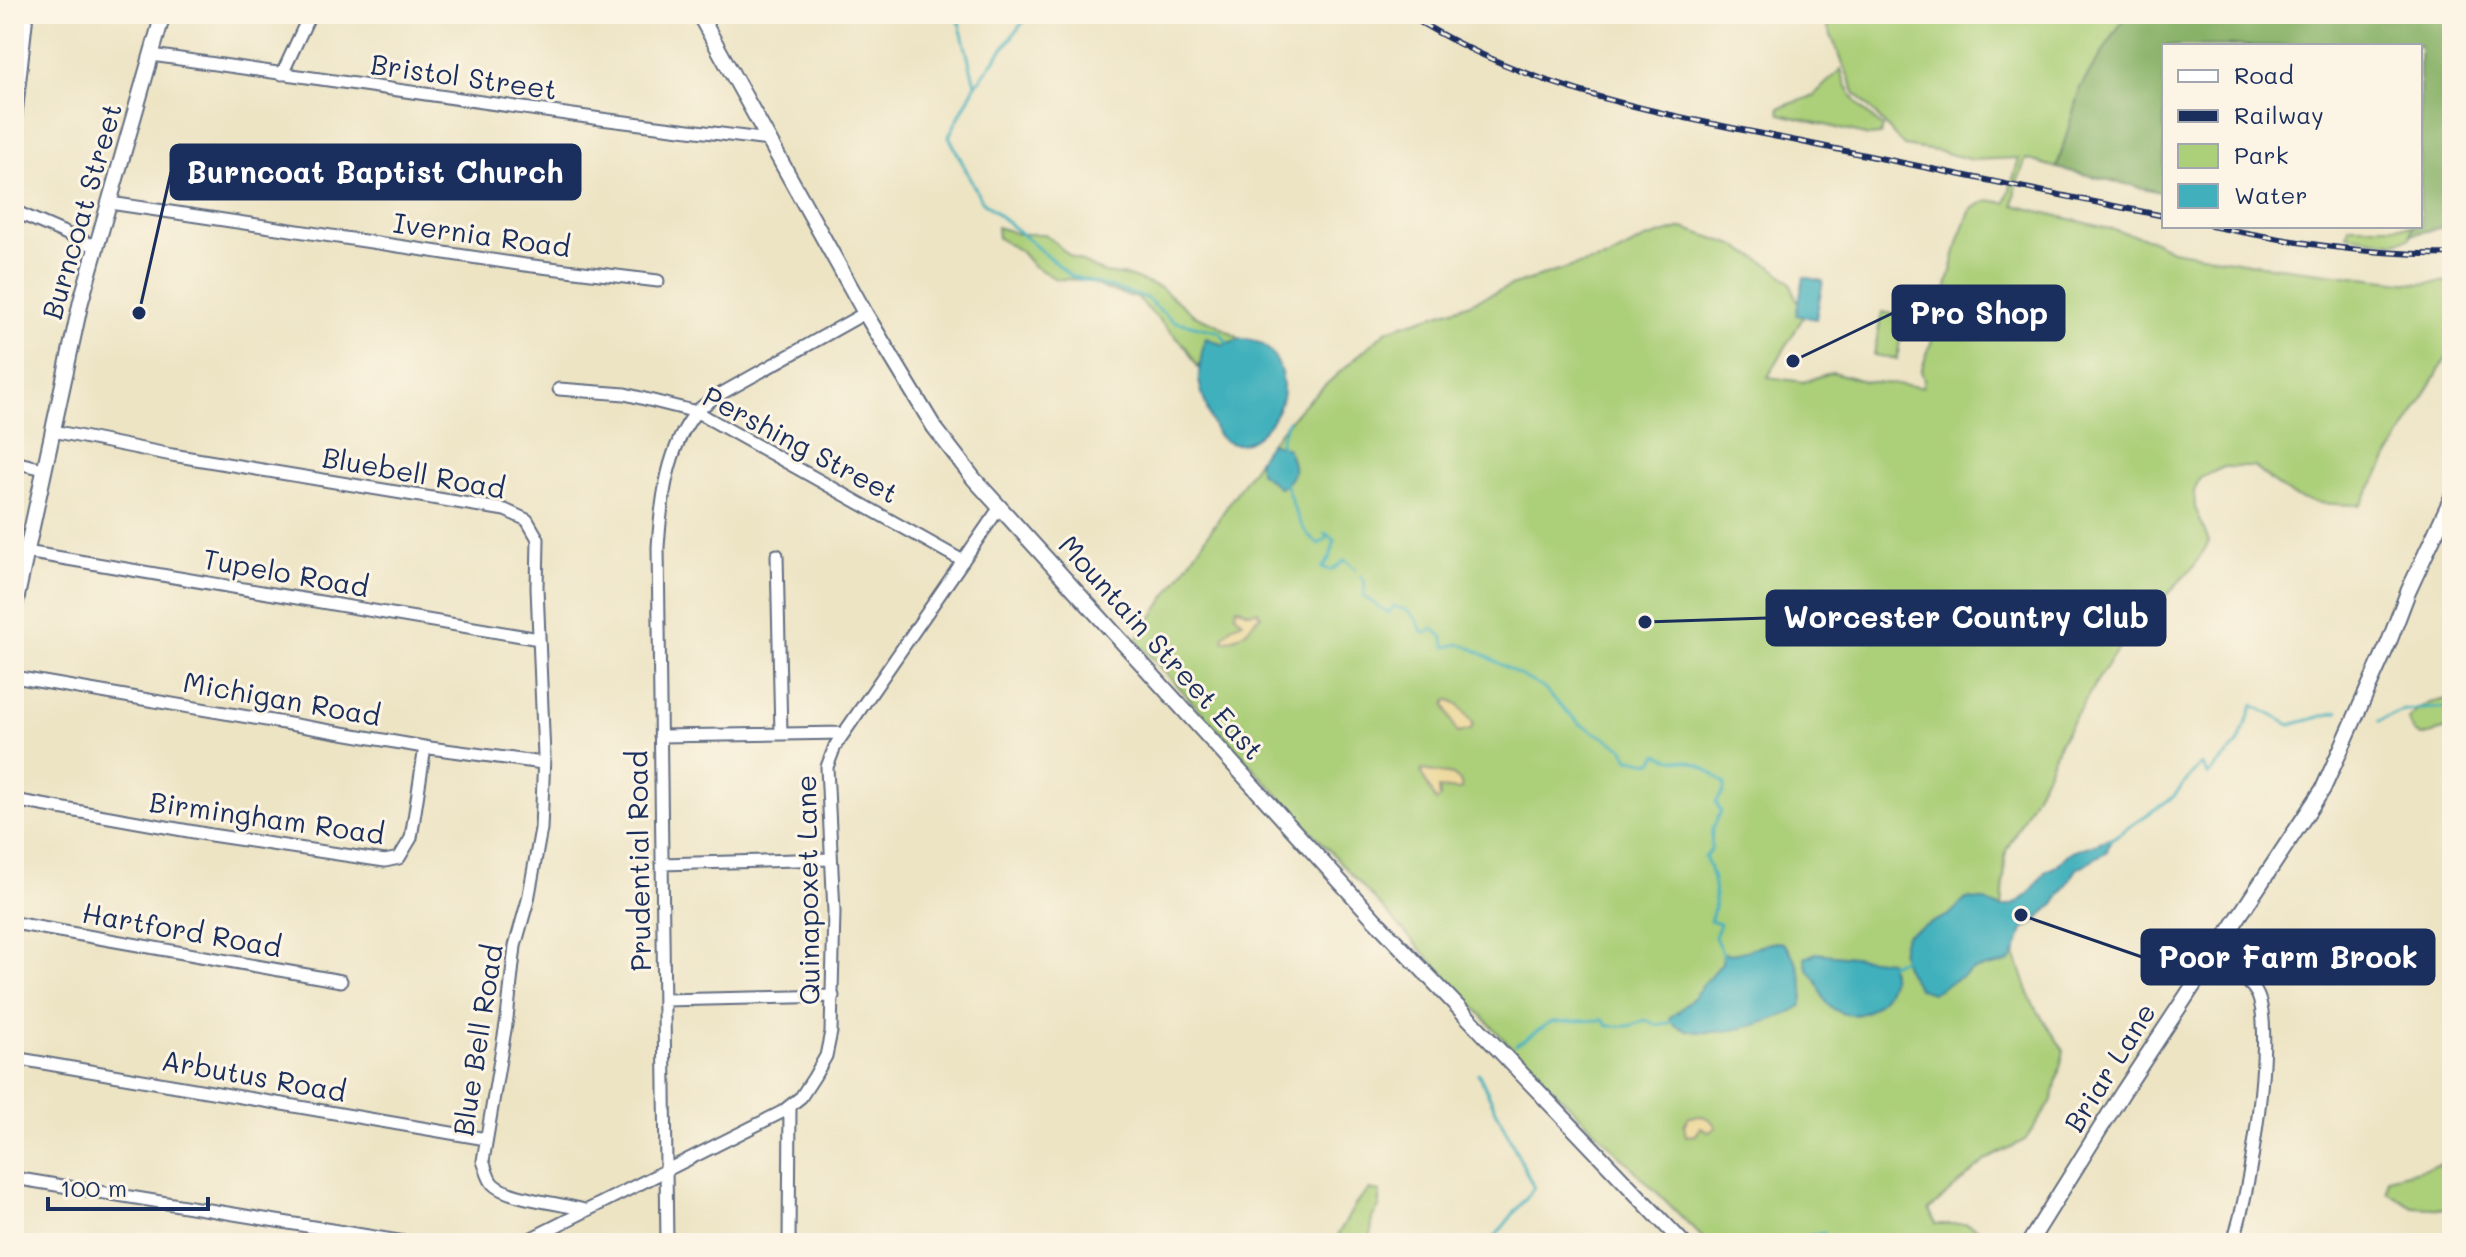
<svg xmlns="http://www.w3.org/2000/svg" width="2466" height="1257" font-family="Mali,sans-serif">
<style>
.green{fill:#accf79;stroke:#647f6c;stroke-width:2}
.forest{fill:#89b269;stroke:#527064;stroke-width:2}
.sand{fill:#eeda9e;stroke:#84847e;stroke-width:2}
.water{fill:#41b0bc;stroke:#2e708d;stroke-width:2}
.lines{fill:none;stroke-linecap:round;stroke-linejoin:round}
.stream{stroke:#41b0bc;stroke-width:3}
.minor-casing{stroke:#646e82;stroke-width:15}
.major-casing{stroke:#646e82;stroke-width:18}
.minor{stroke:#fff;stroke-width:11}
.major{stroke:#fff;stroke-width:14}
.rail-casing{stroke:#1b2f5e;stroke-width:6}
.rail{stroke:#fcf5e5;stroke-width:3;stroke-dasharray:9;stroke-linecap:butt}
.labels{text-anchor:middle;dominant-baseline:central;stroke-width:6;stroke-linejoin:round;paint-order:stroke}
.street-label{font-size:28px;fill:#1b2f5e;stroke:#fcf5e5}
.leader{fill:none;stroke:#1b2f5e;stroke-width:3}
.callout-dot{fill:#1b2f5e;stroke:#fcf5e5;stroke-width:3}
.callout{fill:#1b2f5e;stroke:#1b2f5e;stroke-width:3}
.callout-label{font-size:30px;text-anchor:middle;font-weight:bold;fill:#fff}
</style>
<rect width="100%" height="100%" fill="#fcf5e5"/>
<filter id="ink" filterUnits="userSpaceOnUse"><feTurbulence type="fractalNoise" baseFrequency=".0125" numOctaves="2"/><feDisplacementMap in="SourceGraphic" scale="16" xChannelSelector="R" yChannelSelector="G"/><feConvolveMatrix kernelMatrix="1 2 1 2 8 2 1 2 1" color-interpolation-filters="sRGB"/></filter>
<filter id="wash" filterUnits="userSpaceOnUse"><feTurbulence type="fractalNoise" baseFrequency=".006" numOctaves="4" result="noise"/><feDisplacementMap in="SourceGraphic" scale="32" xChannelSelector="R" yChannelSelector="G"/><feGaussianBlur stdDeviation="1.8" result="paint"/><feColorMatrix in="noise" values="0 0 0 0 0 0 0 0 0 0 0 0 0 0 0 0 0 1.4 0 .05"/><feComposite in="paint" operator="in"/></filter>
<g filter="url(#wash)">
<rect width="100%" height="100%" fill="#ede4c4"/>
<path class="green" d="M1822 14H2127L2080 88 2057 168 2026 159 2017 183 2014 205 2150 239 2172 250 2261 265 2420 284 2452 281V348L2361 505C2306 503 2296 505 2255 467H2224L2200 478 2197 484 2194 492 2195 507 2209 542 2195 565 2126 638 2106 666 2059 744 2048 771 2006 851 2002 908 2015 954 2032 1002 2064 1051 2051 1103 2025 1140 1986 1160 1929 1210 1936 1224H1966L1988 1233 1990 1243H1708L1510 1046 1136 641 1270 443 1302 406 1387 330 1460 307 1513 285 1574 266 1609 258 1645 239 1683 228 1734 245 1774 268 1790 282 1797 300 1812 302 1768 377 1803 382 1833 372 1864 381 1922 387 1924 380 1921 371 1938 323 1959 239 1971 209 1988 200 2006 203 2019 158 1972 160 1942 152 1904 146 1855 92Z
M1841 69C1846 93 1864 114 1883 127L1880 135 1869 136 1780 114 1779 108 1813 96Z
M2349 226H2412L2410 238 2395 242 2347 235Z
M997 227 1018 234H1045L1070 256 1104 273 1128 276 1161 288 1194 315 1216 324 1240 339 1222 345 1216 341 1204 350 1199 369 1186 347 1137 298 1104 289 1087 280 1056 279 1032 265 1020 251 998 238Z
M1882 312 1904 316 1897 359 1874 355Z
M2452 698V728L2421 736 2413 731 2408 720C2418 704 2434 701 2452 698Z
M2452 1161V1209L2413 1207 2387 1192 2388 1178Z
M1369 1190 1380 1192V1206L1372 1218 1371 1238 1366 1243H1333L1355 1205Z"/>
<path class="forest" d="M2127 14H2452V225L2411 235 2412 226H2420V46H2164V193L2057 168 2080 88Z"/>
<path class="sand" d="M1237 607 1248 612 1258 611 1261 616C1253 620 1253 623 1248 629 1242 636 1232 639 1224 641L1223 637 1233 625 1243 621 1235 615Z
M1448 699 1458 704 1473 723 1471 730 1457 733 1445 704Z
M1422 770 1453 775 1460 781 1462 788 1459 790 1439 788 1440 798 1436 801 1421 773Z
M1702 1116 1710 1119 1716 1127 1709 1132 1701 1127 1696 1135 1686 1136 1684 1125 1689 1117Z"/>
<path class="water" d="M1804 277 1823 281 1816 319 1796 315Z
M1206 338 1223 345C1228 343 1235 340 1240 339 1273 337 1289 375 1281 402 1274 424 1245 458 1221 438 1213 431 1201 392 1199 380 1198 373 1203 343 1206 338Z
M1270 443 1287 448C1295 465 1298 477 1280 488L1259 472 1258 460Z
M2111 838 2107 851 2077 869 2055 903 2033 924 2023 930 2015 954 2010 962 1973 970 1932 993 1919 989C1907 973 1894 953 1907 934L1949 915 1966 899 1983 900 2002 908 2015 904 2028 895 2046 871 2056 866 2069 853Z
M1776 942 1783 943C1797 956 1808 988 1801 1006 1775 1024 1697 1045 1671 1022L1670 1017C1695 1003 1702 981 1722 963V953C1739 957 1759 944 1776 942Z
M1816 953 1889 961C1890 967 1892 974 1891 980 1885 1007 1854 1027 1830 1006 1821 999 1821 988 1815 979 1810 971 1805 968 1805 958Z"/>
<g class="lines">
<path class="stream" d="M957 14 975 84
M1029 14 975 86 949 136 981 200 1071 276 1146 298 1173 321 1220 332 1228 344
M1281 448 1280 440 1288 421
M1285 483C1293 503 1299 533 1319 544L1326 539 1325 533 1335 540 1330 558 1322 568 1332 570 1345 560 1355 569
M1360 576 1365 582 1364 597 1389 613 1394 607C1408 608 1418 618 1422 632L1427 633 1432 628 1442 636 1446 647 1460 644 1468 646 1543 688 1580 724 1622 747 1629 759 1653 762 1658 754C1669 760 1679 760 1691 762 1705 766 1714 775 1725 784L1723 793 1716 802 1721 812 1712 829 1711 850 1705 857C1715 878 1719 899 1710 921L1720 924 1715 937 1723 955
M2379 721 2404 710 2452 707
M2107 842 2173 797 2201 764 2208 775 2238 744 2253 705 2290 725 2338 712
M1887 965 1903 959
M1516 1045 1551 1022 1603 1020 1608 1026H1629L1646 1020 1657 1025 1673 1022
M1478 1073 1534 1188 1490 1243
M1771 1243 1824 1233"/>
</g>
</g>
<g filter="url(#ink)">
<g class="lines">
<g class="minor-casing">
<path id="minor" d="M152 55 601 119 769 140
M282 74 310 14
M14 133 27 14
M110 203 525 265 658 281
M14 211 97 247
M559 389 625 394 697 412 963 561
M53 431 172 455 505 510 527 520 538 539 537 588 544 756 541 829 528 900 515 946 507 1018 483 1161C486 1168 488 1179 493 1184 508 1199 561 1203 584 1210
M14 462 44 469
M26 552 539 639
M777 555 781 734
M14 677 430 748 543 763
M660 736 844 733
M14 800 211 835 385 861 399 858 411 838 425 747
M662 864 830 859
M14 923 341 981
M2211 957C2225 967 2251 979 2258 996 2275 1035 2249 1201 2232 1243
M664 1000 833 996
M14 1058 486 1139
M14 1178 411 1243
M522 1243 782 1112 801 1097 814 1077 826 1056 831 1032 834 912 827 767 835 746 1000 507
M667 1243 658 547C661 503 667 446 697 411 702 406 710 401 717 396L865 313
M789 1243 790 1106"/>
</g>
<g class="major-casing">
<path id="major" d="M699 14 865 313 934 427 974 479 1375 920 1683 1243
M14 610 81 301 163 14
M2029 1243 2123 1092 2323 789 2389 642 2408 592 2452 497"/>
</g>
<use href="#minor" class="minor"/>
<use href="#major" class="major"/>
<g class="rail-casing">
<path id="rail" d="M1407 14C1531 93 1662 113 1802 142 1923 167 2043 192 2164 216
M2211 226C2291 242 2370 256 2452 254"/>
</g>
<use href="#rail" class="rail"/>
</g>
</g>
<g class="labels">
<g class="street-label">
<text transform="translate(464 76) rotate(8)">Bristol Street</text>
<text transform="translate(81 211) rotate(-74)">Burncoat Street</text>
<text transform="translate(482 234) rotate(8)">Ivernia Road</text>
<text transform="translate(801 444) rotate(28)">Pershing Street</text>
<text transform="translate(414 472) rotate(10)">Bluebell Road</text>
<text transform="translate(286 572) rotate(10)">Tupelo Road</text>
<text transform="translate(1162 647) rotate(48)">Mountain Street East</text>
<text transform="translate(282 698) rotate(10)">Michigan Road</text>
<text transform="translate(267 817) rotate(8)">Birmingham Road</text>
<text transform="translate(638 861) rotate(-91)">Prudential Road</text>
<text transform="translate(807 890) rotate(-91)">Quinapoxet Lane</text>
<text transform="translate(182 929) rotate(10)">Hartford Road</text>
<text transform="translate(477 1040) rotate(-81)">Blue Bell Road</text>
<text transform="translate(2109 1067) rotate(-58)">Briar Lane</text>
<text transform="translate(254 1075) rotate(10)">Arbutus Road</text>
</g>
</g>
<path class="leader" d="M139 313L171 172M1793 361L1893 313M1645 622L1767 618M2021 915L2142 957"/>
<g class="callout-dot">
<circle cx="139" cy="313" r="8"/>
<circle cx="1793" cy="361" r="8"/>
<circle cx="1645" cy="622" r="8"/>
<circle cx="2021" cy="915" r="8"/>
</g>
<g class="callout">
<rect x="171" y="145" width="409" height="54" rx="8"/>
<rect x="1893" y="286" width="171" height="54" rx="8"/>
<rect x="1767" y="591" width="398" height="54" rx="8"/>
<rect x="2142" y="930" width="292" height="54" rx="8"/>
</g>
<g class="callout-label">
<text x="375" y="183">Burncoat Baptist Church</text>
<text x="1979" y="324">Pro Shop</text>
<text x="1966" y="628">Worcester Country Club</text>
<text x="2288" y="968">Poor Farm Brook</text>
</g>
<rect width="2466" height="1257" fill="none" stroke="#fcf5e5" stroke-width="48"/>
<rect x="2162" y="44" width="260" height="184" fill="#fcf5e5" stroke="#a2a6af" stroke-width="2"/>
<rect x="2178" y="70" width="40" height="12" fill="#ffffff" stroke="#a2a6af" stroke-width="2"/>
<text x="2234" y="84" font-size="24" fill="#1b2f5e">Road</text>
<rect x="2178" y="110" width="40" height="12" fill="#1b2f5e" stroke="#a2a6af" stroke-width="2"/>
<text x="2234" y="124" font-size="24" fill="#1b2f5e">Railway</text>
<rect x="2178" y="144" width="40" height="24" fill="#accf79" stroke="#a2a6af" stroke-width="2"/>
<text x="2234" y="164" font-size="24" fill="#1b2f5e">Park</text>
<rect x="2178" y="184" width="40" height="24" fill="#41b0bc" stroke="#a2a6af" stroke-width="2"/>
<text x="2234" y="204" font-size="24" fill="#1b2f5e">Water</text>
<path d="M48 1197v12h160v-12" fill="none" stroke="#1b2f5e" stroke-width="4"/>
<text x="60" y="1197" font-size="24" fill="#1b2f5e" stroke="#fcf5e5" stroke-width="6" paint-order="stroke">100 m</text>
</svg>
